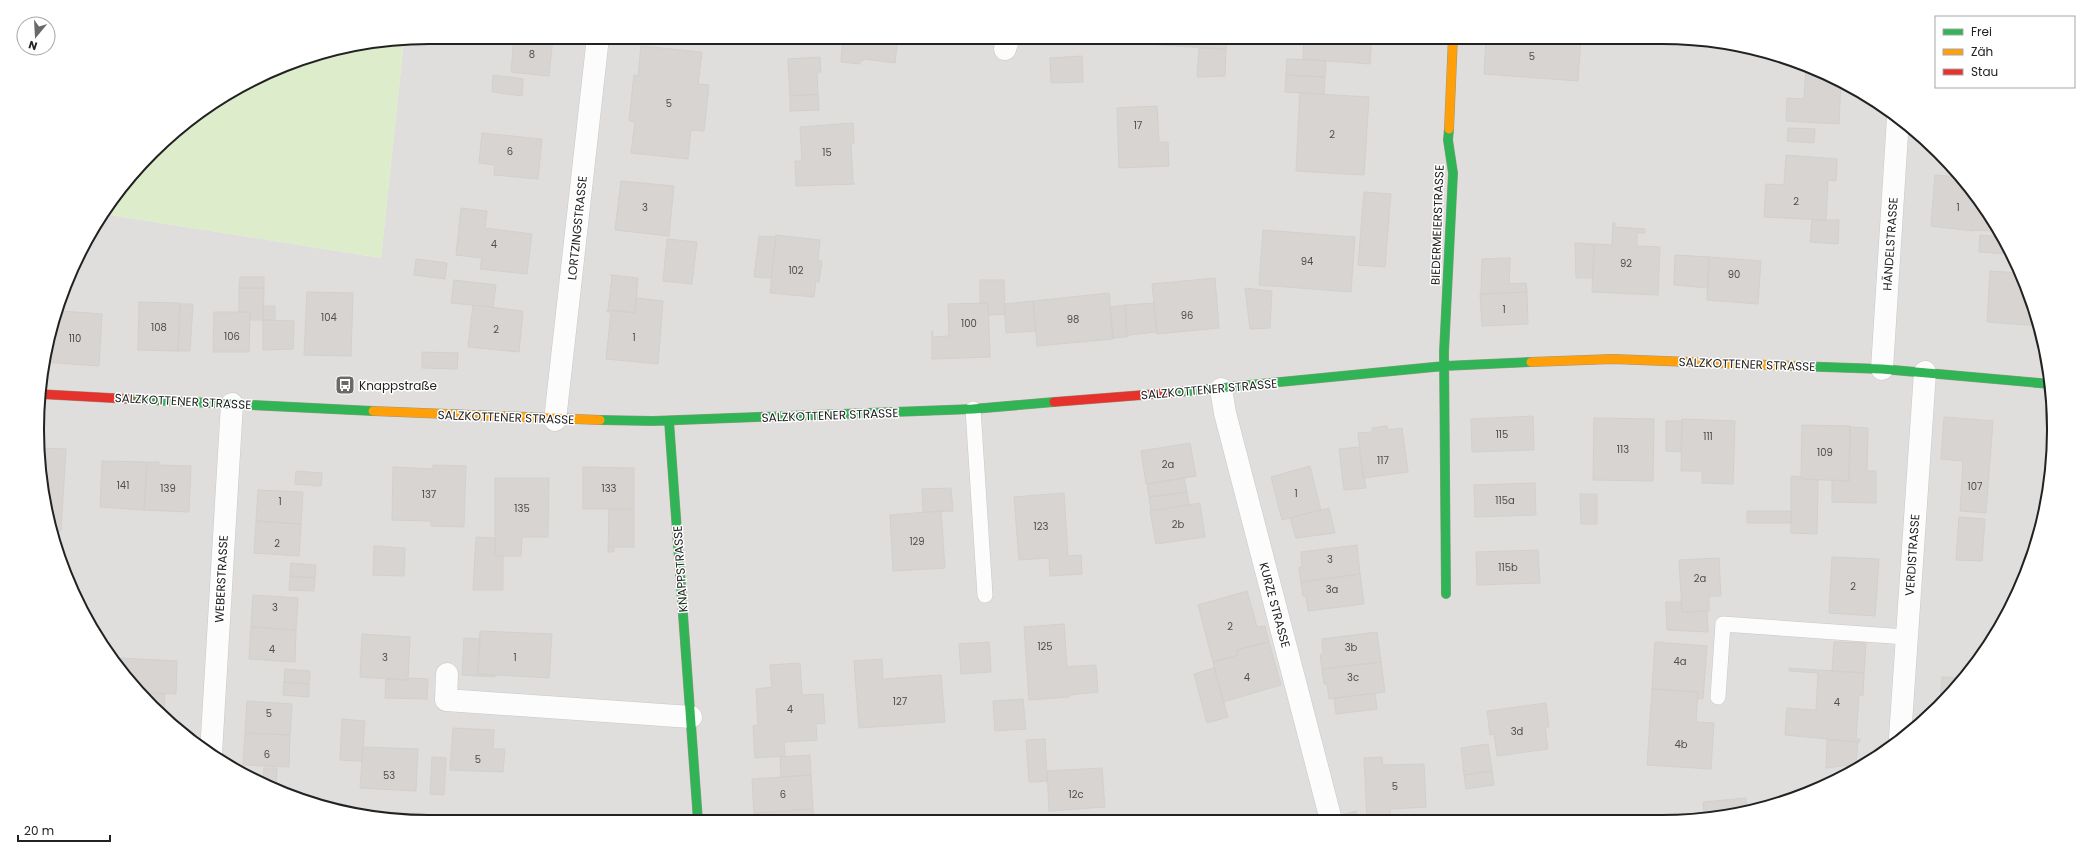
<svg xmlns="http://www.w3.org/2000/svg" width="2091" height="859" font-family="Poppins,sans-serif">
<style>
.residential{fill:#dfdedc}
.grass{fill:#ddeccb}
.building{fill:#d7d4d2;stroke:#d3d0cc}
.lines{fill:none;stroke-linecap:round;stroke-linejoin:round}
.lane-casing{stroke:#c9c8c7;stroke-width:16}
.street-casing{stroke:#c9c8c7;stroke-width:23}
.fast-casing{stroke:#999a82;stroke-width:10}
.slow-casing{stroke:#999a82;stroke-width:10}
.jam-casing{stroke:#999a82;stroke-width:10}
.path{stroke:#dccecd;stroke-width:2.5;stroke-dasharray:2 2;stroke-linecap:butt}
.lane{stroke:#fdfcfc;stroke-width:15}
.street{stroke:#fdfcfc;stroke-width:22}
.fast{stroke:#30b455;stroke-width:9}
.slow{stroke:#ff9f0a;stroke-width:9}
.jam{stroke:#e5322d;stroke-width:9}
.labels{text-anchor:middle;dominant-baseline:central;stroke-width:3;stroke-linejoin:round;paint-order:stroke}
.number-label{font-size:10px;fill:#4f4e4e}
.street-label{font-size:12px;fill:#222;stroke:#fff}
.poi-label{font-size:12px;fill:#222;stroke:#fff;text-anchor:start}
.rim{fill:none;stroke:#222;stroke-width:2}
</style>
<rect width="100%" height="100%" fill="#f0eeeb"/>
<path class="residential" d="M430 37H1661L1713 40 1787 58 1858 89 1920 134 1973 190 2013 256 2041 328 2053 404 2051 481 2033 555 1988 648 1920 725 1835 782 1763 809 1713 819 430 822 378 819 304 801 256 781 190 741 134 688 90 626 58 556 45 506 37 430 40 378 58 303 89 233 104 214 381 258 404 40Z"/>
<path class="grass" d="M404 40 381 258 104 214C114 200 123 185 134 172 181 112 278 59 353 45 369 41 387 41 404 40Z"/>
<path class="building" d="M514 37H553L549 76 511 72Z
M843 37H898L895 63 865 59 860 62V64L841 62Z
M1145 37H1206V39L1227 40 1226 49 1144 44Z
M1304 37H1372L1370 64 1303 59Z
M1486 37H1581L1578 81 1484 74Z
M641 46 702 52 698 84 709 85 704 131 691 130 688 159 631 153 635 122 629 121 634 75 638 76Z
M1199 48 1226 49 1225 76 1197 77Z
M1082 56 1083 82 1051 83 1050 58Z
M820 57 821 72H817L818 94 790 96 788 59Z
M1287 59 1326 61 1325 77 1286 75Z
M1806 66 1841 82 1839 124 1786 121 1787 98 1804 99Z
M493 75 523 79 522 96 492 92Z
M1286 75 1325 77 1324 94 1285 92Z
M1300 93 1369 97 1364 175 1296 171Z
M818 94 819 110 790 111V96Z
M1157 106 1159 142H1168L1169 166 1119 168 1117 108Z
M853 123 854 143H851L853 183 855 184 796 186 795 161H802L800 127Z
M1788 128 1815 129 1814 143 1787 141Z
M482 133 542 139 538 179 494 175 495 165 479 163Z
M1786 155 1837 159 1836 181 1828 180 1826 220 1764 217 1766 184 1784 185Z
M1935 175 1960 177 1973 190 1993 223V231L1973 230V231L1931 226Z
M621 181 674 186 669 236 615 230Z
M1364 192 1391 194 1385 267 1358 265Z
M461 208 487 211 485 228 532 234 527 274 480 269 482 258 456 255Z
M1812 220H1839L1838 244 1810 242Z
M1613 223H1615V227L1645 229V233H1637V246L1660 247 1658 295 1592 292 1594 244 1612 245Z
M1263 230 1355 237 1351 292 1259 285Z
M776 235 820 240 818 261H822L819 282 816 281 814 297 770 293Z
M1980 235 2002 237 2009 249V254L1979 252Z
M759 236 776 237 771 278 754 277Z
M667 239 697 242 692 284 663 281Z
M1575 243 1594 244 1593 278H1576Z
M1675 255 1709 257 1708 288 1674 285Z
M1709 257 1761 261 1758 304 1707 300Z
M1510 258 1509 284 1526 283 1527 292 1481 294 1482 259Z
M416 259 447 263 445 279 414 275Z
M1990 271 2020 273 2040 326 1987 322Z
M610 275 638 278 635 313 608 310 612 277Z
M240 277H264V288H239Z
M1215 278 1219 328 1157 334 1152 284Z
M454 280 496 285 493 307 451 303Z
M980 280H1004L1005 314 989 315 988 303H980Z
M239 288H264L263 320H250V312H239Z
M1245 288 1272 291 1270 328 1250 329Z
M307 292 353 293 351 356 304 355Z
M1527 292 1528 324 1482 326 1480 294Z
M1109 293 1113 339 1037 346 1033 301Z
M636 298 663 301 658 364 606 359 611 312H607V310L635 313Z
M59 301H63L62 311 102 314 99 366 44 362Z
M1033 301 1036 331 1006 333 1004 304Z
M139 302 180 303 178 351 138 350Z
M988 303 990 357 932 359V331L933 337 949 336 948 304Z
M1154 303 1156 332 1129 335 1127 337 1125 305Z
M180 304H193L190 351H178Z
M473 305 523 311 519 352 468 347Z
M1125 305 1127 337 1113 338 1110 307Z
M263 306H275V320H263Z
M214 312H250L249 352H213Z
M263 320 294 321 293 349 263 350Z
M422 352 458 353 457 369 422 368Z
M1533 416 1534 450 1472 452 1471 419Z
M1944 417 1993 421 1986 513 1960 511 1963 461 1941 459Z
M1594 418 1654 419 1653 481 1593 480Z
M1682 419 1735 421 1733 484 1702 483V471H1681Z
M1666 421H1682L1681 452 1666 451Z
M1802 425 1850 426 1849 481 1801 479Z
M1387 426 1388 430 1402 428 1408 472 1363 478 1358 433 1372 432V428Z
M1850 427 1868 428 1867 471H1876V503L1832 502V480L1849 481Z
M1190 443 1196 476 1146 484 1141 451Z
M1359 447 1366 488 1344 490 1339 449Z
M39 448 66 449 61 531H51L45 506Z
M102 461 147 462 144 510 100 507Z
M147 462H159V465L191 466 189 512 144 510Z
M433 465 466 466 464 527 431 526V521L392 520 393 467 433 469Z
M1310 466 1321 510 1282 520 1271 477Z
M583 467 634 468V509H583Z
M296 471 322 473 321 486 295 484Z
M1791 476 1801 477V479L1818 480 1817 534 1791 533Z
M495 478H549L548 537H522L521 556H495Z
M1184 478 1187 492 1149 497 1147 484Z
M1535 483 1536 515 1475 517 1474 485Z
M951 488 953 511 923 512 922 489Z
M258 490 303 492 301 524 256 521Z
M1187 492 1189 505 1151 511 1149 497Z
M1064 493 1068 556 1081 555 1082 574 1050 576 1049 558 1019 560 1014 497Z
M1580 494H1597V524H1581Z
M1200 503 1205 537 1156 544 1150 511Z
M1329 508 1335 533 1296 538 1290 518Z
M609 509H634V547H614V552H608Z
M941 511 945 568 893 571 890 515Z
M1747 511H1791V523H1747Z
M1959 517 1985 519 1982 561 1956 560Z
M256 521 301 524 299 556 254 553Z
M476 537 495 538V556H503V590H473Z
M1357 545 1360 574 1301 582 1299 567H1302L1301 552Z
M374 546 405 548 404 576 373 575Z
M1538 550 1540 583 1477 585 1476 552Z
M1832 557 1879 559 1875 616 1829 613Z
M1719 558 1721 596H1709V611L1682 612 1679 560Z
M291 563 316 565 315 578 290 576Z
M1360 574 1364 604 1308 611 1306 596H1303L1301 582Z
M290 576 315 578 314 591 289 590Z
M1247 591 1257 627 1265 626 1269 642 1237 650 1238 655 1213 662 1198 605Z
M253 595 298 598 296 630 251 627Z
M1666 602H1681L1682 612 1707 611 1708 632 1667 630Z
M1064 624 1067 667 1096 665 1098 692 1069 695V697L1029 700 1024 627Z
M251 627 296 630 295 662 249 659Z
M480 631 552 634 549 678 478 674Z
M1377 632 1381 662 1322 669 1320 655 1323 654 1322 639Z
M362 634 410 637 408 680 360 677Z
M464 638 480 639 478 674 495 675V677L462 675Z
M989 642 991 672 961 674 959 644Z
M1269 642 1281 685 1223 702 1213 662 1238 655 1237 650Z
M1655 642 1707 646 1703 699H1697L1698 692 1652 689Z
M1834 642 1866 643 1864 673 1832 671Z
M121 658 177 661 176 694 139 692 121 669Z
M882 659 883 679 941 675 945 722 859 728 854 661Z
M1381 662 1385 692 1329 699 1327 684H1324L1322 669Z
M800 663 802 695 823 694 825 723 816 724 817 740 784 742 785 756 755 758 753 726 758 725 756 689 772 687 770 665Z
M1214 668 1228 717 1207 723 1194 674Z
M1789 668 1864 673 1863 696 1859 695 1856 739H1860V742L1785 735 1787 708 1816 710 1818 673 1789 671Z
M285 669 310 671 309 684 284 682Z
M1942 677 1961 678 1940 702Z
M408 678 428 679 427 699 385 698 386 679 408 680Z
M284 682 309 684V697L283 695Z
M1652 689 1698 692 1696 722 1714 723 1711 769 1647 765Z
M142 693 165 694 164 710 157 709 142 696Z
M1375 693 1377 709 1336 714 1334 698Z
M1023 699 1026 729 995 731 993 701Z
M247 701 292 704 290 735 245 733Z
M1546 703 1549 727H1545L1548 749 1497 756 1494 734 1490 735 1487 711Z
M342 719 365 721 362 761 340 760Z
M453 728 494 730 493 749H505L503 772 450 770Z
M245 733 290 735 289 767 243 765Z
M1045 739 1047 781 1029 782 1026 740Z
M1827 740 1858 742 1856 764 1826 768Z
M1488 744 1492 771 1464 775 1461 748Z
M363 747 418 749 416 791 360 788Z
M810 755 811 775 781 777 780 757Z
M432 757 446 758 444 795 430 794Z
M1382 757 1383 765 1424 764 1426 807 1390 809V819L1367 820 1364 758Z
M264 768H277L276 790 263 784Z
M1102 768 1105 807 1049 811 1047 771Z
M1492 771 1494 785 1466 789 1464 775Z
M811 775 813 809 754 813 752 779Z
M1746 798 1747 812 1705 819 1703 802Z
M813 809 814 821H755L754 813Z
M1356 811 1358 820H1343L1342 815Z"/>
<g class="lines">
<g class="lane-casing">
<path id="lane" d="M973 409 985 595
M1718 697 1723 624 1906 637"/>
</g>
<g class="street-casing">
<path id="street" d="M1005 49 1009 37
M1882 369 1898 118
M1221 389 1225 413 1331 820
M555 420 598 37
M447 674 446 700 691 717
M1900 738 1925 372
M211 753 232 404"/>
</g>
<g class="fast-casing">
<path id="fast" d="M1795 366 1882 369 2050 384
M1168 393 1444 366 1531 362
M130 399 373 411
M600 420 653 421 973 409 1054 402
M669 421 698 821
M1446 594 1444 352 1453 173 1448 140 1449 129"/>
</g>
<g class="slow-casing">
<path id="slow" d="M1449 129 1453 37
M1531 362 1613 359 1795 366
M373 411 600 420"/>
</g>
<g class="jam-casing">
<path id="jam" d="M39 394 130 399
M1054 402 1168 393"/>
</g>
<path class="path" d="M651 821 670 820"/>
<use href="#lane" class="lane"/>
<use href="#street" class="street"/>
<use href="#fast" class="fast"/>
<use href="#slow" class="slow"/>
<use href="#jam" class="jam"/>
</g>
<defs>
<g id="bus-square" transform="scale(1)"><rect x="-9" y="-9" width="18" height="18" rx="4" fill="#6a6968" stroke="#fff"/><path d="M-5-6H5V4H4V6H2V4H-2V6H-4V4H-5ZM-3.5-4V0h7V-4ZM-3.5 1.2v1.5H-2V1.2ZM2 1.2v1.5H3.5V1.2Z" fill="#fff"/></g>
</defs>
<g fill-rule="evenodd">
<use href="#bus-square" x="345" y="385"/>
</g>
<g class="labels">
<g class="number-label">
<text x="532" y="54">8</text>
<text x="1532" y="56">5</text>
<text x="669" y="103">5</text>
<text x="1138" y="125">17</text>
<text x="1332" y="134">2</text>
<text x="510" y="151">6</text>
<text x="827" y="152">15</text>
<text x="1796" y="201">2</text>
<text x="645" y="207">3</text>
<text x="1958" y="207">1</text>
<text x="494" y="244">4</text>
<text x="1307" y="261">94</text>
<text x="1626" y="263">92</text>
<text x="796" y="270">102</text>
<text x="1734" y="274">90</text>
<text x="1504" y="309">1</text>
<text x="1187" y="315">96</text>
<text x="329" y="317">104</text>
<text x="1073" y="319">98</text>
<text x="969" y="323">100</text>
<text x="159" y="327">108</text>
<text x="496" y="329">2</text>
<text x="232" y="336">106</text>
<text x="634" y="337">1</text>
<text x="75" y="338">110</text>
<text x="1502" y="434">115</text>
<text x="1708" y="436">111</text>
<text x="1623" y="449">113</text>
<text x="1825" y="452">109</text>
<text x="1383" y="460">117</text>
<text x="1168" y="464">2a</text>
<text x="123" y="485">141</text>
<text x="1975" y="486">107</text>
<text x="168" y="488">139</text>
<text x="609" y="488">133</text>
<text x="1296" y="493">1</text>
<text x="429" y="494">137</text>
<text x="1505" y="500">115a</text>
<text x="280" y="501">1</text>
<text x="522" y="508">135</text>
<text x="1178" y="524">2b</text>
<text x="1041" y="526">123</text>
<text x="917" y="541">129</text>
<text x="277" y="543">2</text>
<text x="1330" y="559">3</text>
<text x="1508" y="567">115b</text>
<text x="1700" y="578">2a</text>
<text x="1853" y="586">2</text>
<text x="1332" y="589">3a</text>
<text x="275" y="607">3</text>
<text x="1230" y="626">2</text>
<text x="1045" y="646">125</text>
<text x="1351" y="647">3b</text>
<text x="272" y="649">4</text>
<text x="385" y="657">3</text>
<text x="515" y="657">1</text>
<text x="1680" y="661">4a</text>
<text x="1247" y="677">4</text>
<text x="1353" y="677">3c</text>
<text x="900" y="701">127</text>
<text x="1837" y="702">4</text>
<text x="790" y="709">4</text>
<text x="269" y="713">5</text>
<text x="1517" y="731">3d</text>
<text x="1681" y="744">4b</text>
<text x="267" y="754">6</text>
<text x="478" y="759">5</text>
<text x="389" y="775">53</text>
<text x="1395" y="786">5</text>
<text x="783" y="794">6</text>
<text x="1076" y="794">12c</text>
</g>
<g class="street-label">
<text transform="translate(1437 225) rotate(-88)">BIEDERMEIERSTRASSE</text>
<text transform="translate(577 228) rotate(-84)">LORTZINGSTRASSE</text>
<text transform="translate(1890 244) rotate(-86)">HÄNDELSTRASSE</text>
<text transform="translate(1747 364) rotate(2)">SALZKOTTENER STRASSE</text>
<text transform="translate(1209 389) rotate(-5)">SALZKOTTENER STRASSE</text>
<text transform="translate(183 401) rotate(3)">SALZKOTTENER STRASSE</text>
<text transform="translate(830 415) rotate(-2)">SALZKOTTENER STRASSE</text>
<text transform="translate(506 417) rotate(2)">SALZKOTTENER STRASSE</text>
<text transform="translate(1912 555) rotate(-86)">VERDISTRASSE</text>
<text transform="translate(680 569) rotate(-94)">KNAPPSTRASSE</text>
<text transform="translate(221 579) rotate(-87)">WEBERSTRASSE</text>
<text transform="translate(1275 605) rotate(75)">KURZE STRASSE</text>
</g>
<g class="poi-label">
<text x="359" y="385">Knappstraße</text>
</g>
</g>
<path d="M0 0H2091V859H0ZM429 44H1662A385 385 0 0 1 2047 429V430A385 385 0 0 1 1662 815H429A385 385 0 0 1 44 430V429A385 385 0 0 1 429 44Z" fill="#fff" fill-rule="evenodd"/>
<path class="rim" d="M429 44H1662A385 385 0 0 1 2047 429V430A385 385 0 0 1 1662 815H429A385 385 0 0 1 44 430V429A385 385 0 0 1 429 44Z"/>
<rect x="1935" y="16" width="140" height="72" fill="#ffffff" stroke="#a7a7a7"/>
<rect x="1943" y="29" width="20" height="6" fill="#30b455" stroke="#a7a7a7"/>
<text x="1971" y="36" font-size="12" fill="#222222">Frei</text>
<rect x="1943" y="49" width="20" height="6" fill="#ff9f0a" stroke="#a7a7a7"/>
<text x="1971" y="56" font-size="12" fill="#222222">Zäh</text>
<rect x="1943" y="69" width="20" height="6" fill="#e5322d" stroke="#a7a7a7"/>
<text x="1971" y="76" font-size="12" fill="#222222">Stau</text>
<g transform="translate(36 36) rotate(198)"><circle r="19" fill="#ffffff" stroke="#a7a7a7"/>
<path d="M0-3L7 15L0 10L-7 15Z" fill="#6a6968"/>
<text y="-6" font-size="11" font-weight="bold" text-anchor="middle" fill="#222222">N</text>
</g>
<path d="M18 835v6h92v-6" fill="none" stroke="#222222" stroke-width="2"/>
<text x="24" y="835" font-size="12" fill="#222222" stroke="#ffffff" stroke-width="3" paint-order="stroke">20 m</text>
</svg>
